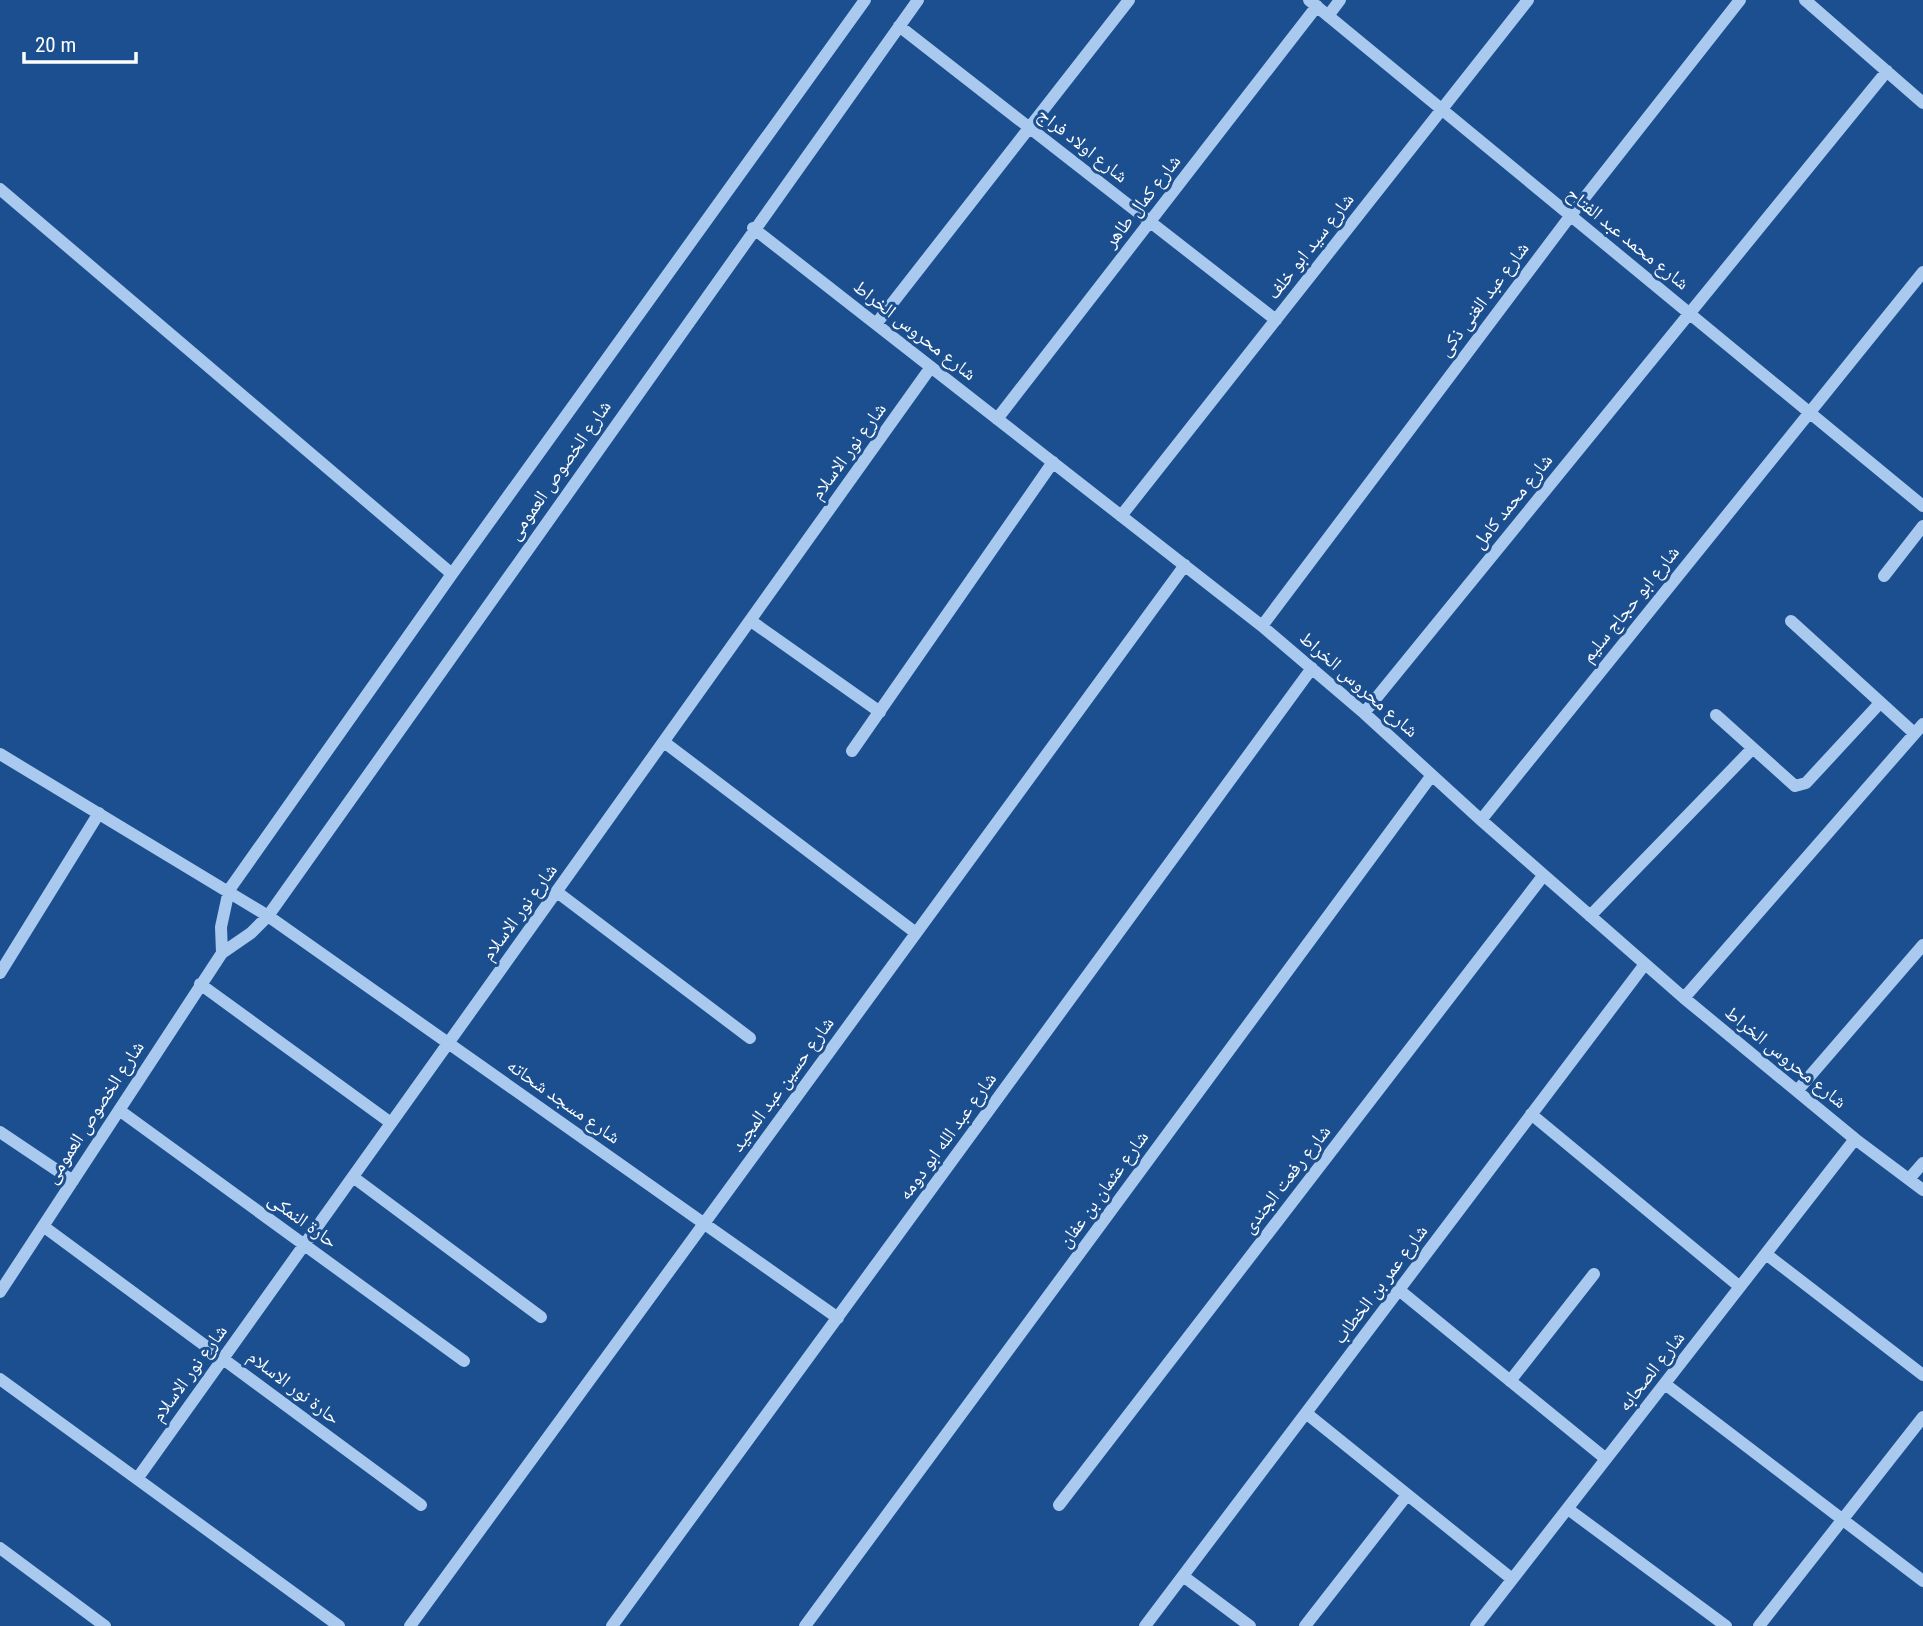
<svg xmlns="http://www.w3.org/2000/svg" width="1923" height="1626" font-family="'Roboto Condensed','Noto Naskh Arabic',sans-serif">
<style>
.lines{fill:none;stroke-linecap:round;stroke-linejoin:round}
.minor{stroke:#a9c9ee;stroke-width:12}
.labels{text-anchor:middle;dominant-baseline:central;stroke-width:6;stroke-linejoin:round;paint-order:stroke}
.street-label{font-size:19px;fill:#fff;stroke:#1b4f8f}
</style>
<rect width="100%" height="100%" fill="#1b4f8f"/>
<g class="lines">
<path class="minor" d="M1309 0 1923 506
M1805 0 1923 103
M1328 16 1340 0
M899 26 1276 320
M0 189 452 574
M753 228 1262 626 1364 713 1481 820 1684 998 1855 1139 1923 1190
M876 324 1129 0
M997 419 1317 6
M1121 516 1528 0
M1884 576 1923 526
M751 621 880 712
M1791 621 1914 733
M1262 626 1571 215 1740 0
M1364 713 1887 71
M1716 715 1795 786 1806 783 1880 703
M664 742 916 933
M852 751 1053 462
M0 754 268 916 838 1318
M1481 820 1923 272
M557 892 750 1038
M1590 916 1752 749
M222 953 221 927 229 890 452 574 865 0
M0 973 99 813
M200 984 391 1123
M1684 998 1923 724
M1797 1091 1923 945
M119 1110 464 1361
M1531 1114 1740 1287
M0 1132 73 1181
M353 1177 541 1317
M1909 1179 1923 1163
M43 1226 421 1505
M1766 1254 1923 1375
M1399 1290 1606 1459
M0 1292 222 953 251 933 268 916 918 0
M0 1379 339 1626
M1510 1381 1594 1274
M1665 1384 1923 1581
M1306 1413 1512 1579
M137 1479 931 367
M1059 1505 1543 876
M1568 1509 1726 1626
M0 1548 105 1626
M1183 1576 1250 1626
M410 1626 1185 565
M612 1626 1312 668
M805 1626 1432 775
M1145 1626 1645 964
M1305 1626 1407 1495
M1476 1626 1855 1139
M1759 1626 1923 1417"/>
</g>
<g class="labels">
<g class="street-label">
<text transform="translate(1083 145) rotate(38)">شارع اولاد فراج</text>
<text transform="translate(1142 201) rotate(-52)">شارع كمال طاهر</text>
<text transform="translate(1628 238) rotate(39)">شارع محمد عبد الفتاح</text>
<text transform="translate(1310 246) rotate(-52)">شارع سيد ابو خلف</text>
<text transform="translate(1483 299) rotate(-53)">شارع عبد الغنى ذكى</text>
<text transform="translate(915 330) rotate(38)">شارع محروس الخراط</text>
<text transform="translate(848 451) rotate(-54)">شارع نور الاسلام</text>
<text transform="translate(559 470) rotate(-55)">شارع الخصوص العمومى</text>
<text transform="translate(1512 501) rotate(-51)">شارع محمد كامل</text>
<text transform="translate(1630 604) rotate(-51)">شارع ابو حجاج سليم</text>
<text transform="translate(1359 684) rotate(41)">شارع محروس الخراط</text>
<text transform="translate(519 912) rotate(-54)">شارع نور الاسلام</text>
<text transform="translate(1786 1057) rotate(39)">شارع محروس الخراط</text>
<text transform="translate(782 1084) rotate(-54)">شارع حسين عبد المجيد</text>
<text transform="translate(564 1101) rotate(35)">شارع مسجد شحاته</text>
<text transform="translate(94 1112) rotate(-57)">شارع الخصوص العمومى</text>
<text transform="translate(947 1136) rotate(-54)">شارع عبد الله ابو دومه</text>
<text transform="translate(1286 1179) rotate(-52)">شارع رفعت الجندى</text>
<text transform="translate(1103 1189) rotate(-54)">شارع عثمان بن عفان</text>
<text transform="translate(303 1220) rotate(36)">حارة النمكى</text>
<text transform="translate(1380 1284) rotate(-53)">شارع عمر بن الخطاب</text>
<text transform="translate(1651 1371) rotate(-52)">شارع الصحابه</text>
<text transform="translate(189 1373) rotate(-54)">شارع نور الاسلام</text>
<text transform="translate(294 1387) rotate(37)">حارة نور الاسلام</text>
</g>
</g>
<path d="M24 52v10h112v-10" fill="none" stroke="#ffffff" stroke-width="3.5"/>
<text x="35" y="52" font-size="21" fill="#ffffff" stroke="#1b4f8f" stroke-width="5" paint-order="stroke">20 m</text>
</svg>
